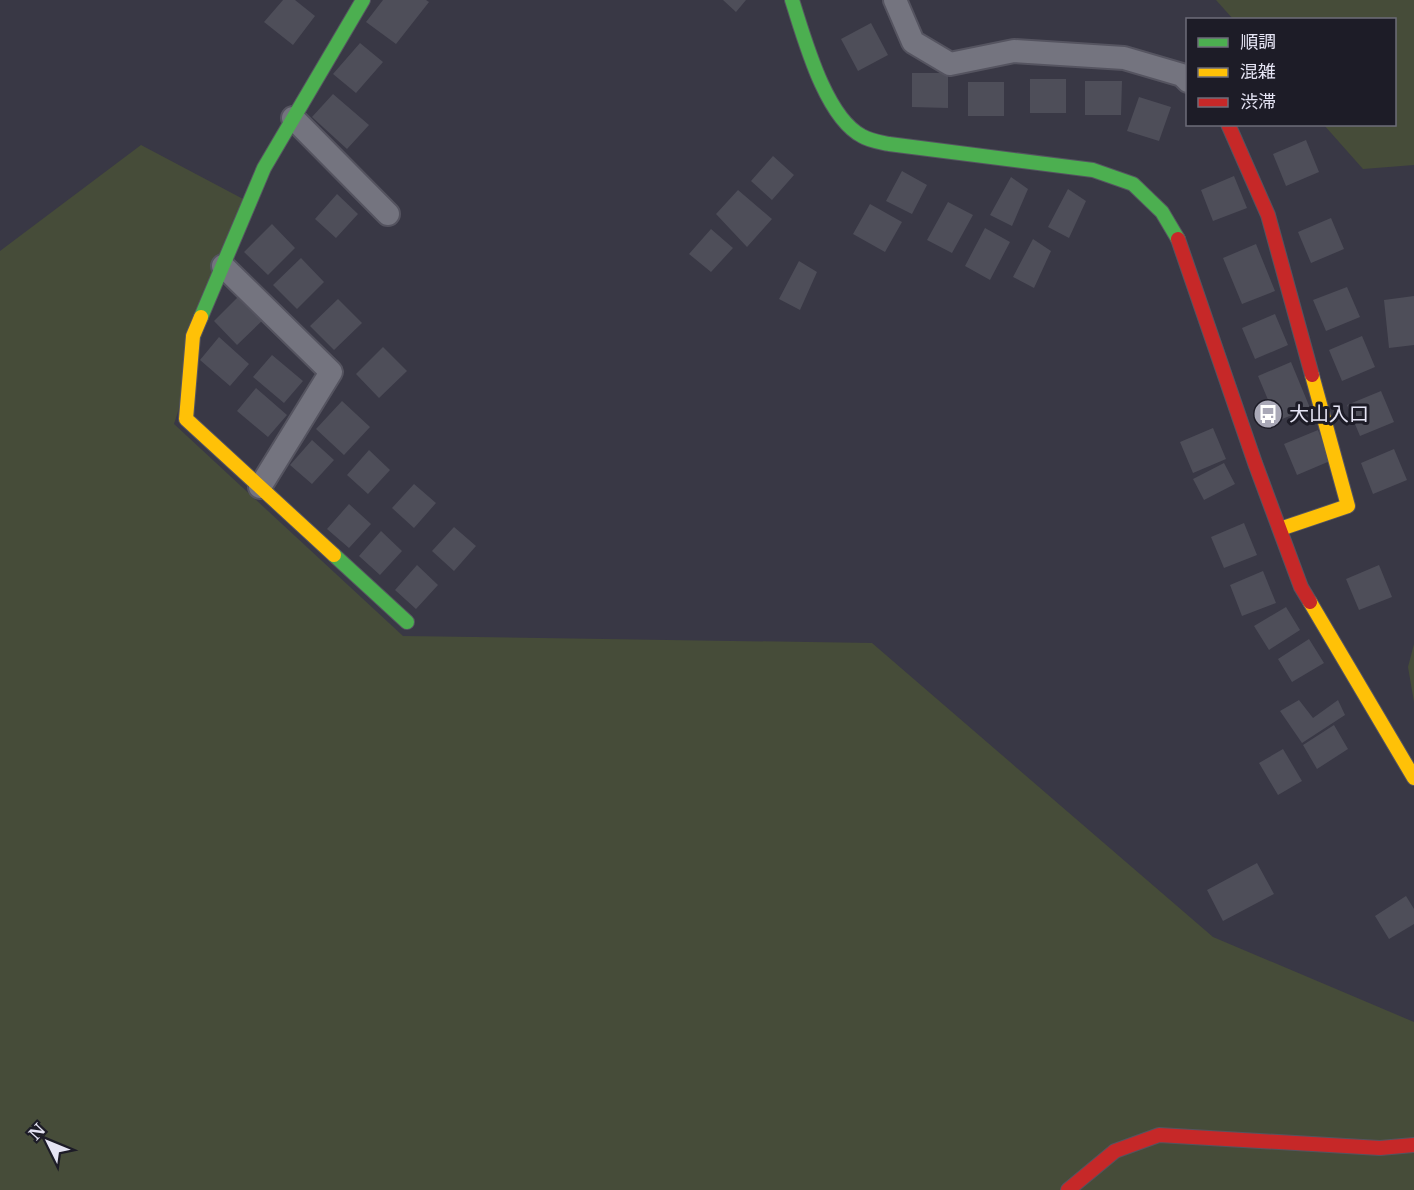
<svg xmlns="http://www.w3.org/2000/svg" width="1414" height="1190" font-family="'Libre Baskerville','Noto Sans JP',serif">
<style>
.green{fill:#464c39}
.building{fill:#4e4e59}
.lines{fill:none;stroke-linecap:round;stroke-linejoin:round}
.street-casing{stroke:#555460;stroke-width:26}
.fast-casing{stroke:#555460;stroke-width:16}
.slow-casing{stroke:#555460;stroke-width:16}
.jam-casing{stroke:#555460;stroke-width:16}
.street{stroke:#74747f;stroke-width:22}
.fast{stroke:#4caf50;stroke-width:14}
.slow{stroke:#ffc107;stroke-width:14}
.jam{stroke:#c62828;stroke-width:14}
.labels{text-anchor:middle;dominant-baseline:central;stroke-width:6;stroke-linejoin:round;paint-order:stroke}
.poi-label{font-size:20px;fill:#e5e4f4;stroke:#1d1c27;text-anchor:start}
</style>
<rect width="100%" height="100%" fill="#393845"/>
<path class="green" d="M1216 0H1414V165L1363 169 1324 125 1394 124V20L1233 19Z
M141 145 245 200 174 424 403 636 872 643 1213 937 1414 1022V1190H0V251Z
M1414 644V702L1408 667Z"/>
<path class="building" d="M283 0H295L315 16 293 45 264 22Z
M383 0H426L429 2 396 44 366 22Z
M723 0H746L736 12Z
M871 23 888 55 858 71 841 39Z
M360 43 383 62 356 93 333 74Z
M912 73H948V108L912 107Z
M1030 79H1066V113H1030Z
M1085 81H1122L1121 115H1085Z
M968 82H1004V116H968Z
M333 94 369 125 347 149 312 117Z
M1139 97 1171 107 1159 141 1127 131Z
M1306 140 1319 172 1286 186 1273 154Z
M773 156 794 175 772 200 751 181Z
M902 171 927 185 912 214 886 201Z
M1234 176 1247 208 1213 221 1201 190Z
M1011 177 1028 189 1012 226 990 215Z
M1068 189 1086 201 1069 238 1048 227Z
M738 190 772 219 747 247 716 214Z
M337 194 358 214 336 238 315 219Z
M948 202 973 215 952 253 927 240Z
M870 204 902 222 885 252 853 234Z
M1331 218 1344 249 1311 263 1298 232Z
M272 224 295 248 268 275 244 252Z
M985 228 1010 242 990 280 965 266Z
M711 229 733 248 711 272 689 254Z
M1033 239 1051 251 1034 288 1013 277Z
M1256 244 1275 291 1242 304 1223 258Z
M301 258 324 282 297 309 273 285Z
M799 261 817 272 800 310 779 299Z
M1347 287 1360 317 1326 331 1313 300Z
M241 294 265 318 237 345 214 321Z
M1414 296V345L1389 348 1384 300Z
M338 299 362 323 334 350 310 326Z
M1275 314 1288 345 1255 359 1242 328Z
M1362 336 1375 367 1342 381 1329 350Z
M219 337 249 364 230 386 200 360Z
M383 347 407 371 379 398 356 374Z
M272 355 303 381 284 403 253 377Z
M1291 362 1310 408 1277 421 1258 376Z
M256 388 287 415 268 437 237 411Z
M1381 391 1394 422 1360 436 1347 405Z
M342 401 370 427 344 455 316 429Z
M1213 428 1226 459 1193 473 1180 442Z
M1318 430 1330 461 1297 475 1284 444Z
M312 440 334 460 312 484 290 465Z
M1394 449 1407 480 1373 494 1361 463Z
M369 450 390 470 368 494 347 475Z
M1224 463 1235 484 1204 500 1193 479Z
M414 484 436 503 414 528 392 508Z
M349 504 371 524 349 548 327 529Z
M1244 523 1257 555 1224 568 1211 537Z
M454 527 476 546 454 571 432 551Z
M381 531 402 551 380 575 359 556Z
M417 565 438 585 416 609 395 590Z
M1379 565 1392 597 1359 610 1346 579Z
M1263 571 1276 603 1242 616 1230 585Z
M1286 607 1300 630 1269 650 1254 626Z
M1309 639 1324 663 1292 682 1278 659Z
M1299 700 1313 718 1338 700 1345 715 1302 743 1280 711Z
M1334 725 1348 749 1317 769 1303 745Z
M1283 749 1302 781 1278 795 1259 763Z
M1257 863 1274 894 1223 921 1207 890Z
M1406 896 1414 909V924L1389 939 1375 916Z"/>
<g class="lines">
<g class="street-casing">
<path id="street" d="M895 0 913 42 950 64 1014 51 1124 58 1182 75 1188 81
M293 118 388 214
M223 266 331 372 260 487"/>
</g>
<g class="fast-casing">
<path id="fast" d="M792 0C804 37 825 117 862 136 870 141 880 142 889 144L1093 170 1133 184 1162 212 1178 239
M201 317 264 168 363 0
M334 555 407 622"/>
</g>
<g class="slow-casing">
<path id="slow" d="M201 317 193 336 186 419 334 555
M1280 529 1348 506 1312 375
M1310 602 1414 778"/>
</g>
<g class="jam-casing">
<path id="jam" d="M1228 124 1268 215 1312 375
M1178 239 1255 463 1301 587 1310 602
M1068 1190 1115 1151 1159 1135 1380 1148 1414 1145"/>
</g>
<use href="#street" class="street"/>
<use href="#fast" class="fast"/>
<use href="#slow" class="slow"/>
<use href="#jam" class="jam"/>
</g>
<defs>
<g id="bus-disc" transform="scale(1.5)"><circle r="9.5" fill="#a9a8b7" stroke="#1d1c27"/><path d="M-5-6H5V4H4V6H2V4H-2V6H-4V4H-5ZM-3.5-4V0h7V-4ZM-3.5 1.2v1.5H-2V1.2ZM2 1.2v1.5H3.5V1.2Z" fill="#fff"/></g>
</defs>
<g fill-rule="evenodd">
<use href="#bus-disc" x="1268" y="414"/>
</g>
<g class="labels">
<g class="poi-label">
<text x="1289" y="414">大山入口</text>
</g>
</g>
<rect x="1186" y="18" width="210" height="108" fill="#1d1c27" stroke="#6d6c79" stroke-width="1.5"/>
<rect x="1198" y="38" width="30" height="9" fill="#4caf50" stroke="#6d6c79" stroke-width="1.5"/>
<text x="1240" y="48" font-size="18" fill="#e5e4f4">順調</text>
<rect x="1198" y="68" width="30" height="9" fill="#ffc107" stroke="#6d6c79" stroke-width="1.5"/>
<text x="1240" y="78" font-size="18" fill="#e5e4f4">混雑</text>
<rect x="1198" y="98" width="30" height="9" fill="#c62828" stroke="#6d6c79" stroke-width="1.5"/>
<text x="1240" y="108" font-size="18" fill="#e5e4f4">渋滞</text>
<g transform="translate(48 1142) rotate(313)" stroke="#1d1c27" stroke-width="4.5" paint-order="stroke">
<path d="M0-4.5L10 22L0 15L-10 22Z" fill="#e5e4f4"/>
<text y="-9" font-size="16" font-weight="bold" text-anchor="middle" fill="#e5e4f4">N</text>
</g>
</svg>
